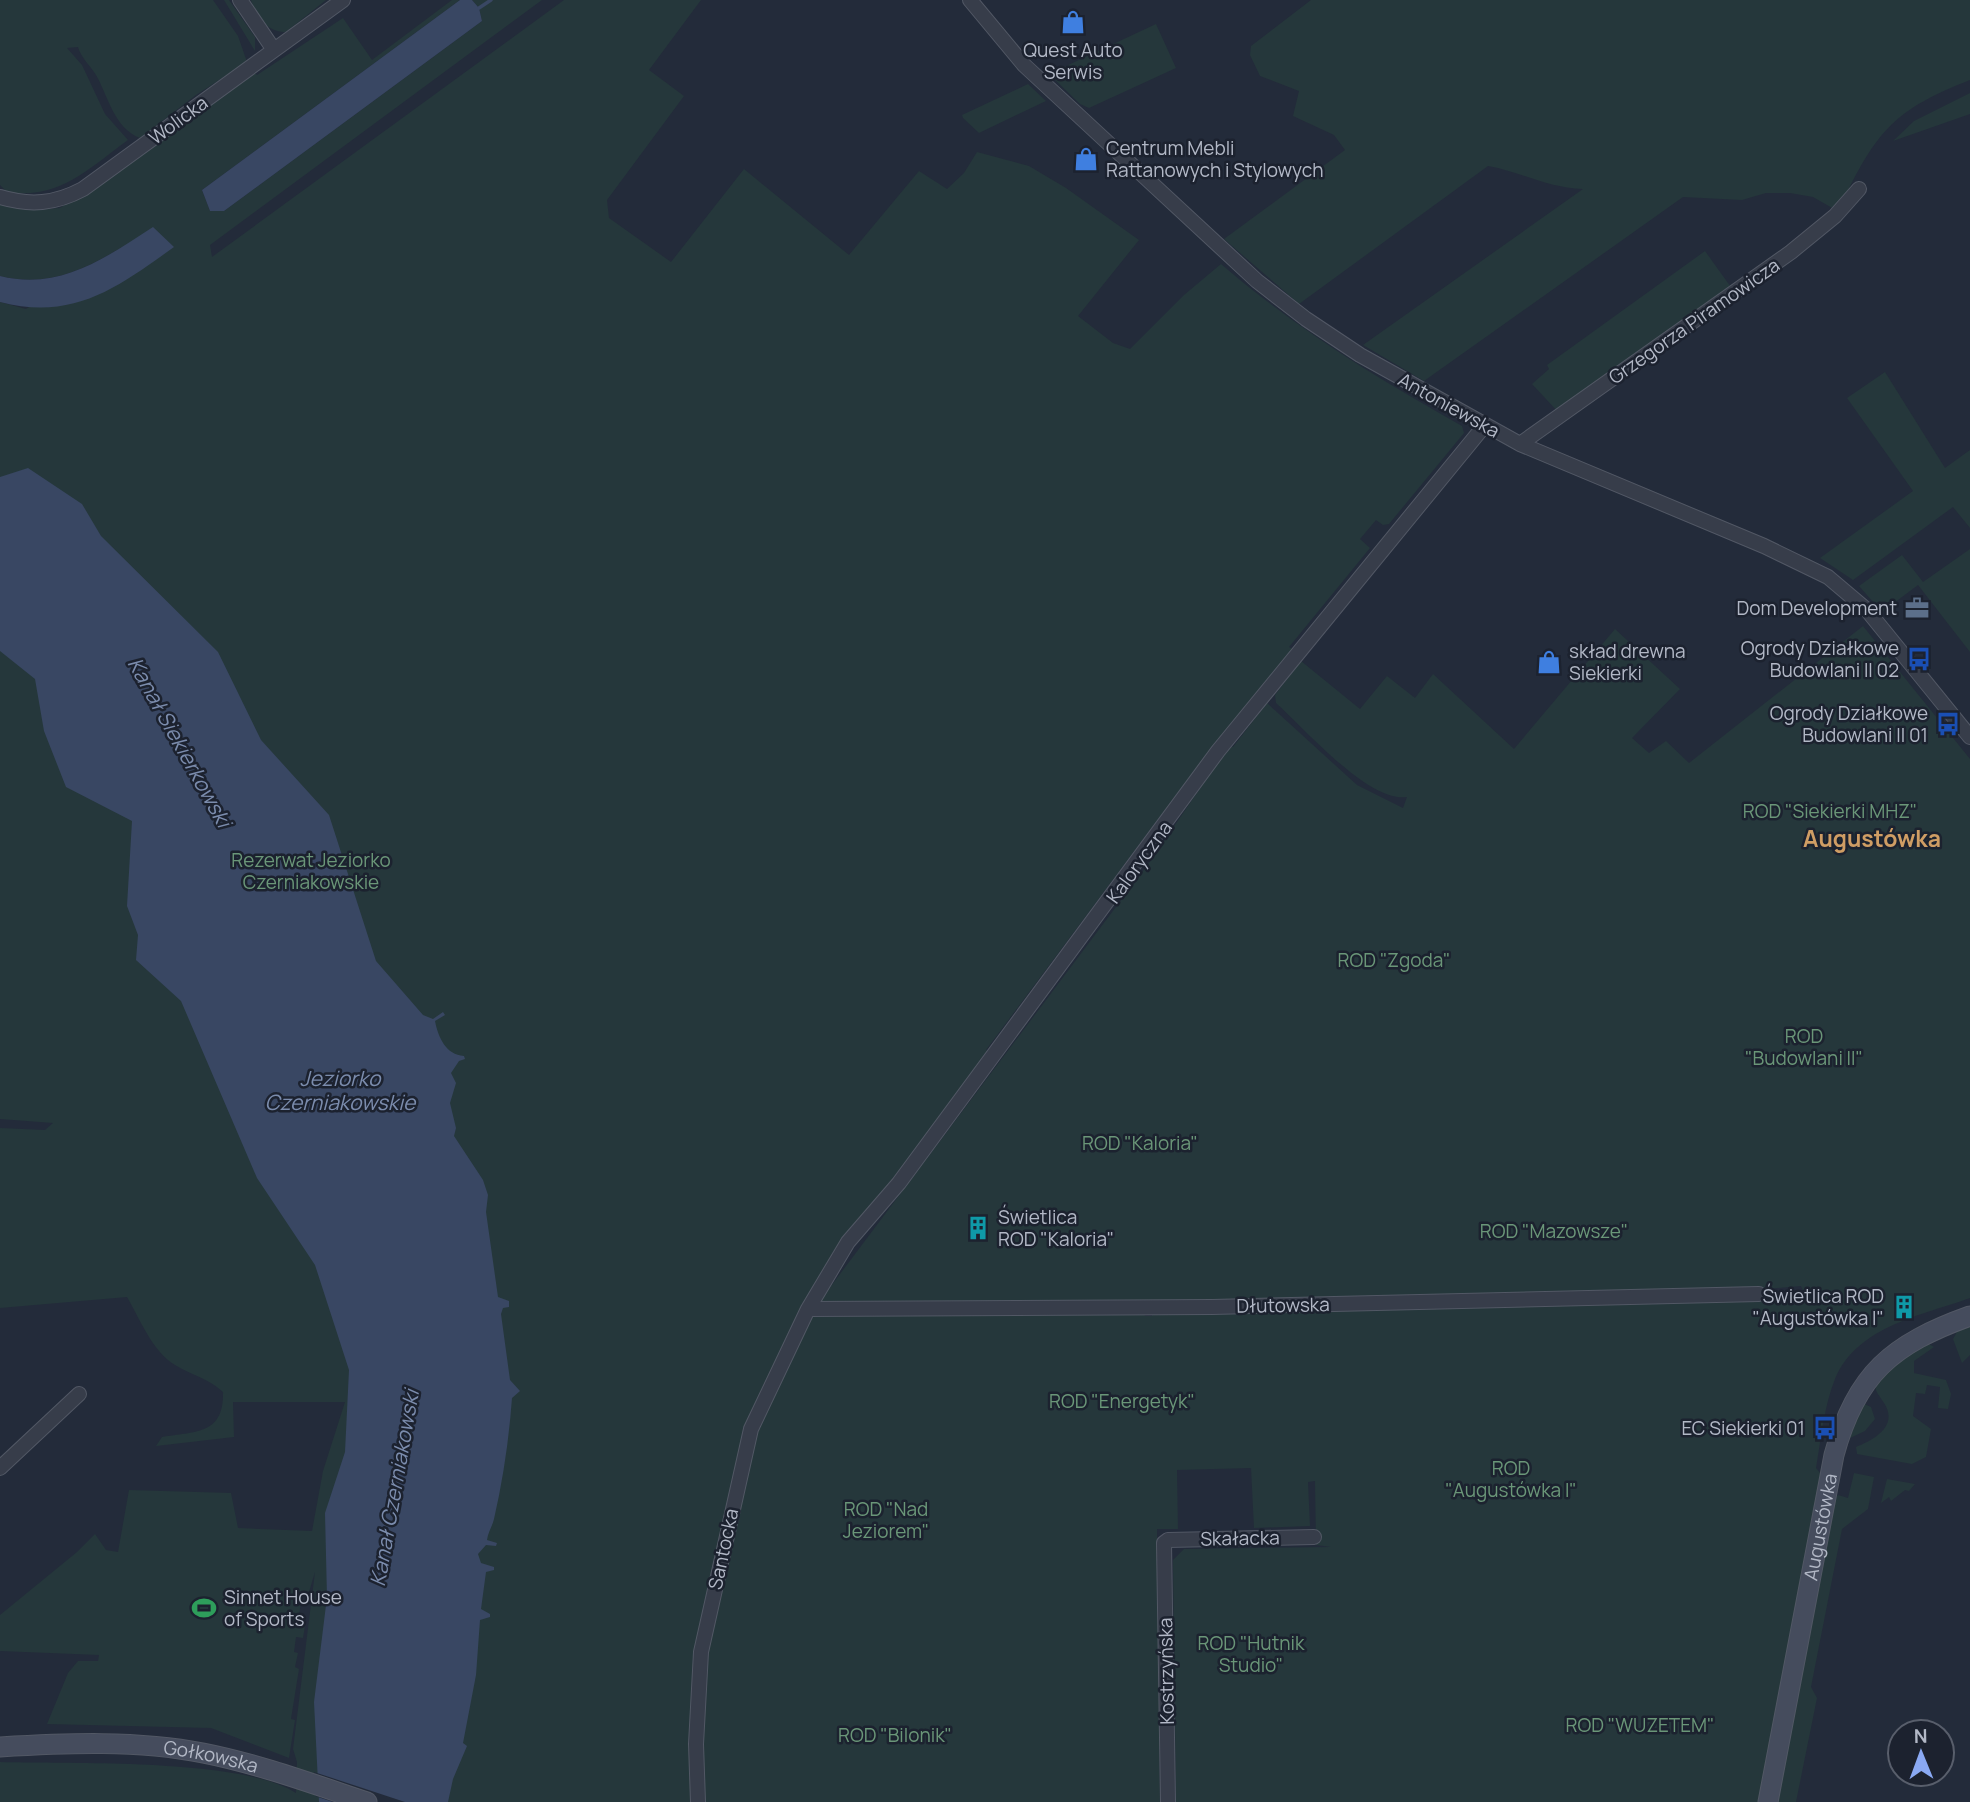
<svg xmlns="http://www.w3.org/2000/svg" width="1970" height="1802" font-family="Manrope,sans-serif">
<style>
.green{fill:#25373b}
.water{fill:#394763}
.pier{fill:#232b3a}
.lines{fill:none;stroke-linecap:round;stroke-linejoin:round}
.stream{stroke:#394763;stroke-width:3.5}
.street-casing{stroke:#525865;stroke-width:16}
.secondary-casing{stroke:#525865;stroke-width:21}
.street{stroke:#373d4a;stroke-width:14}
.secondary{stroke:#454c5d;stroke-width:19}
.labels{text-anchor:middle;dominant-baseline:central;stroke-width:5;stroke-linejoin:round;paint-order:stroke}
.poi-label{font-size:19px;fill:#b2b8c6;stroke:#1c222f;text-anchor:end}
.street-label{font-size:19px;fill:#b2b8c6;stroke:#1c222f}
.park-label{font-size:19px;fill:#6a9678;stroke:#1c222f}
.water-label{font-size:21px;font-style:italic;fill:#7b8cad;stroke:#1c222f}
.quarter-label{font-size:23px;font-weight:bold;fill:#cf9d64;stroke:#1c222f}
</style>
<rect width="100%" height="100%" fill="#232b3a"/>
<path class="green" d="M0 0H213L238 36 247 62 196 95 140 138C114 128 108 96 96 75 90 65 81 58 78 47L67 48 82 65 105 114 128 140C89 168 60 200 7 192L0 185Z
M224 0H229L255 37V51Z
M251 0H326L286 32C267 32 256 17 251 0Z
M452 0H460L202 190 210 211H224L482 21 479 8 472 0H542L210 245 212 257 564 0H701L649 70 684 96 607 200 609 218 671 262 744 169 849 255 919 171 947 189 964 173 977 152 1029 166 1066 188 1139 240 1078 316 1113 343 1130 349 1184 295 1221 264C1298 330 1375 377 1462 426L1464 433 1389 524 1383 525 1376 520 1360 539 1370 548 1289 647 1293 649 1221 742 1233 747 1267 703 1357 785 1403 808 1407 797C1369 803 1305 729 1276 703L1275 695 1301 661 1360 709 1387 676 1415 698 1433 674 1514 749 1615 629 1680 689 1632 738 1649 753 1666 741 1689 763 1863 626 1970 759V1298C1923 1315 1857 1326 1835 1379 1824 1406 1821 1439 1816 1468L1821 1474 1758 1802H1176L1173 1560 1184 1549 1331 1547 1316 1545 1315 1481 1308 1482 1310 1526 1254 1528 1251 1468 1177 1470 1178 1529H1157L1160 1802H702L701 1755 710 1637 756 1430 807 1317 1144 1312 1145 1316H1152V1312L1806 1298 1801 1286 1753 1290 816 1306 1149 863 1205 781 1191 775 986 1050 990 1053 823 1282 810 1292 750 1424 693 1656 691 1773 693 1802H0V1762C70 1764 242 1758 296 1793L297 1762 293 1749 315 1572 309 1592H302L298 1625 305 1626 303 1638 296 1637 294 1652 298 1653 295 1667 299 1669 291 1719 295 1720 289 1758 211 1728 47 1724 68 1673 78 1661H98L99 1655 0 1651V1615L77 1552 95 1534 106 1550 118 1552 129 1490 231 1493 238 1528 312 1531 323 1471 345 1402H233L234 1437 156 1446 162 1437C195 1431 224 1435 223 1392 208 1378 191 1375 175 1365 152 1351 140 1319 127 1297L0 1308V1128L45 1130 53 1123 0 1119V302L26 309 153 227C105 258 60 291 0 276V201L29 210 60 208 254 72 257 75 343 18 372 60Z
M1311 0H1970V80C1896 109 1877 130 1843 201L1834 209 1813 197 1790 193H1766L1742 200 1683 197 1424 381 1363 345 1583 189C1547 188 1522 172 1488 166L1299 304 1224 239 1345 150 1334 135 1293 116 1299 91 1260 76 1250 55 1251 46Z
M1156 24 1176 68 1089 108 1080 104 1049 74Z
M1028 84 1046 101 979 133 963 118 962 115Z
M1970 93V114L1893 141 1914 121Z
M1705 251 1733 290 1559 413 1532 384 1549 369 1547 365Z
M1885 372 1945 468 1970 450V528L1953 507 1853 580 1820 558 1913 491 1847 398Z
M1970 549V652L1918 585 1882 612 1859 586 1902 555 1923 582Z
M1970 1322V1355L1962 1363 1953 1339 1958 1330Z
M1927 1343 1934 1347 1914 1361V1373L1946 1380 1951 1394 1948 1409 1938 1408 1940 1387 1927 1385 1925 1394 1916 1393 1913 1416 1931 1429 1926 1457 1912 1464 1857 1454 1856 1447C1874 1440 1899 1426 1884 1403 1879 1395 1875 1392 1875 1383L1891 1365Z
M1862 1403 1871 1407 1875 1419 1865 1431 1850 1438Z
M1854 1473 1874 1477 1868 1509 1842 1529 1811 1687 1817 1698 1796 1802H1777L1835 1498 1838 1495 1848 1498Z
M1887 1479 1915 1484 1909 1491 1905 1490 1891 1501 1889 1497 1881 1503Z"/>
<path class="water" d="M460 0H472L479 8 482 21 224 211H210L202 190Z
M153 227 174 247C117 288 73 321 0 302V276C60 291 105 258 153 227Z
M28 468 82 504 101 536 218 652 261 740 329 815 376 961 423 1015 433 1019 443 1012 445 1015 435 1021C438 1037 446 1055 464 1056L465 1059 459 1061 451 1073 456 1083 450 1103 456 1128 454 1136 483 1180 488 1195 486 1212 498 1297 509 1301V1307L503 1308 501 1314 510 1380 520 1391 512 1398C509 1439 503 1480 494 1519 492 1527 488 1532 487 1540L497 1543 496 1546 486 1545 478 1554 481 1563 494 1567V1570L486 1572 481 1609 490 1614V1617L480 1620 476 1675 463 1743 467 1746 453 1779 448 1802H319L314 1702 327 1597 325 1513 345 1452 349 1370 315 1265 257 1178 181 1001 136 960 138 935 127 906 132 821 66 787 44 731 35 679 0 651V477Z"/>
<path class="pier" d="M314 1772 405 1802H333L315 1796Z"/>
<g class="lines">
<path class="stream" d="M479 8 491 0"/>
<g class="street-casing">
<path id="street" d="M240 0 274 50
M970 0 1024 65 1257 281 1306 319 1360 355 1520 444 1764 546 1828 577 1867 610 1970 737
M0 197C30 206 55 204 83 189L343 0
M1520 444 1791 252 1835 216 1859 189
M808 1309 1212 1307 1759 1294
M0 1468 79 1394
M698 1802 696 1744 701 1652 751 1429 808 1309 848 1242 899 1183 1218 751 1485 425
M1168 1802 1164 1543 1168 1540 1314 1537"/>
</g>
<g class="secondary-casing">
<g id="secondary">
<path id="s1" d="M0 1747C67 1743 137 1740 203 1753 259 1764 313 1784 367 1802"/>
<path id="s2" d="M1768 1802 1834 1455C1856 1374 1892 1344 1970 1316"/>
</g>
</g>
<use href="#street" class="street"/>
<use href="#secondary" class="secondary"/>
</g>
<defs>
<g id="shop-bare" transform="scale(1.89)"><path d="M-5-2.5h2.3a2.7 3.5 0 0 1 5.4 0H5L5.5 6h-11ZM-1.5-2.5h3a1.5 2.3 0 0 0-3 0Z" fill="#3f7fe0" stroke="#1c222f" stroke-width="2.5" paint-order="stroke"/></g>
<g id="office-bare" transform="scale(1.89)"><path d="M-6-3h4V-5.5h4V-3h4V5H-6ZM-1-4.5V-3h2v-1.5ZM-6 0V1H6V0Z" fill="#5c6f8a" stroke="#1c222f" stroke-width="2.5" paint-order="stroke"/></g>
<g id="bus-bare" transform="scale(1.89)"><path d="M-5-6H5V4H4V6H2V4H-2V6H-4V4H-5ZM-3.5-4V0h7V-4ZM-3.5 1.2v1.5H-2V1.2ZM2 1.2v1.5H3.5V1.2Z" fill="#1a4fb4" stroke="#1c222f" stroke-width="2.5" paint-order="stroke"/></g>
<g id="building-bare" transform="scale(1.89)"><path d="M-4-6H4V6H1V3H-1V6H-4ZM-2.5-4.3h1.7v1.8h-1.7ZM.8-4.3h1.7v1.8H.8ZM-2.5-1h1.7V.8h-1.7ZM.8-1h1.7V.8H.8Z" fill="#0f9aa8" stroke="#1c222f" stroke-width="2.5" paint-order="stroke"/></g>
<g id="stadium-bare" transform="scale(1.89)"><path d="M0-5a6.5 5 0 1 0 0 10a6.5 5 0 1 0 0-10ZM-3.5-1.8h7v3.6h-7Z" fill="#2e9e5b" stroke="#1c222f" stroke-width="2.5" paint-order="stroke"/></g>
</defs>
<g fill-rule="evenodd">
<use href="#shop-bare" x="1073" y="22"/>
<use href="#shop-bare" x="1086" y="159"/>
<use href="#office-bare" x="1917" y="608"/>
<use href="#bus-bare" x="1919" y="659"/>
<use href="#shop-bare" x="1549" y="662"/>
<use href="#bus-bare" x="1948" y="724"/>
<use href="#building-bare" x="978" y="1228"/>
<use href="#building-bare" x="1904" y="1307"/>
<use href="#bus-bare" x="1825" y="1428"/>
<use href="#stadium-bare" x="204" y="1608"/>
</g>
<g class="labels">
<g class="poi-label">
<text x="1073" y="50" text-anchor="middle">Quest Auto<tspan x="1073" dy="22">Serwis</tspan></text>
<text x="1106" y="148" text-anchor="start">Centrum Mebli<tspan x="1106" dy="22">Rattanowych i Stylowych</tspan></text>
<text x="1897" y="608">Dom Development</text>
<text x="1899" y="648">Ogrody Działkowe<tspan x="1899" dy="22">Budowlani II 02</tspan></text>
<text x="1569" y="651" text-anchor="start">skład drewna<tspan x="1569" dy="22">Siekierki</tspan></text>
<text x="1928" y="713">Ogrody Działkowe<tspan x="1928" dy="22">Budowlani II 01</tspan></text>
<text x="998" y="1217" text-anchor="start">Świetlica<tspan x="998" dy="22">ROD "Kaloria"</tspan></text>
<text x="1884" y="1296">Świetlica ROD<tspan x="1884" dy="22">"Augustówka I"</tspan></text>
<text x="1805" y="1428">EC Siekierki 01</text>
<text x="224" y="1597" text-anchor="start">Sinnet House<tspan x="224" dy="22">of Sports</tspan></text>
</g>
<g class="street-label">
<text transform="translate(178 120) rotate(-36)">Wolicka</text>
<text transform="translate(1694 321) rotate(-35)">Grzegorza Piramowicza</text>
<text transform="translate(1449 405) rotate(29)">Antoniewska</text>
<text transform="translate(1139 862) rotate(-54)">Kaloryczna</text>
<text transform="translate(1283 1305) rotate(-1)">Dłutowska</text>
<text stroke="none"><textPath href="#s2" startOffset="280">Augustówka</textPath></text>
<text transform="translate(1240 1538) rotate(-1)">Skałacka</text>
<text transform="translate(723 1549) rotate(-78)">Santocka</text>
<text transform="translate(1166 1671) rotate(-91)">Kostrzyńska</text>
<text stroke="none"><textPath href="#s1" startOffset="212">Gołkowska</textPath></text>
</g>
<g class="park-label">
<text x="1830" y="811">ROD "Siekierki MHZ"</text>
<text x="311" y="860">Rezerwat Jeziorko<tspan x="311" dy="22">Czerniakowskie</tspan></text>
<text x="1394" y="960">ROD "Zgoda"</text>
<text x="1804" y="1036">ROD<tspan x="1804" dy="22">"Budowlani II"</tspan></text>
<text x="1140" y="1143">ROD "Kaloria"</text>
<text x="1554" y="1231">ROD "Mazowsze"</text>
<text x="1122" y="1401">ROD "Energetyk"</text>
<text x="1511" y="1468">ROD<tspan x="1511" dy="22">"Augustówka I"</tspan></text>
<text x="886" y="1509">ROD "Nad<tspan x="886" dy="22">Jeziorem"</tspan></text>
<text x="1251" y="1643">ROD "Hutnik<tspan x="1251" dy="22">Studio"</tspan></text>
<text x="1640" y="1725">ROD "WUZETEM"</text>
<text x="895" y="1735">ROD "Bilonik"</text>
</g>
<g class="water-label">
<text transform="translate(180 742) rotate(61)">Kanał Siekierkowski</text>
<text x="340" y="1078">Jeziorko<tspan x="340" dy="24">Czerniakowskie</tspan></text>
<text transform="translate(394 1488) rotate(-80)">Kanał Czerniakowski</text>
</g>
<g class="quarter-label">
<text x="1872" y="838">Augustówka</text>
</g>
</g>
<g transform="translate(1921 1753) rotate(359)"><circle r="33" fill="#1c222f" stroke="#585e6b" stroke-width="2"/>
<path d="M0-5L12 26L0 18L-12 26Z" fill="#8aa9f3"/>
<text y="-10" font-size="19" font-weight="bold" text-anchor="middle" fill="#b2b8c6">N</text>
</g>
</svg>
